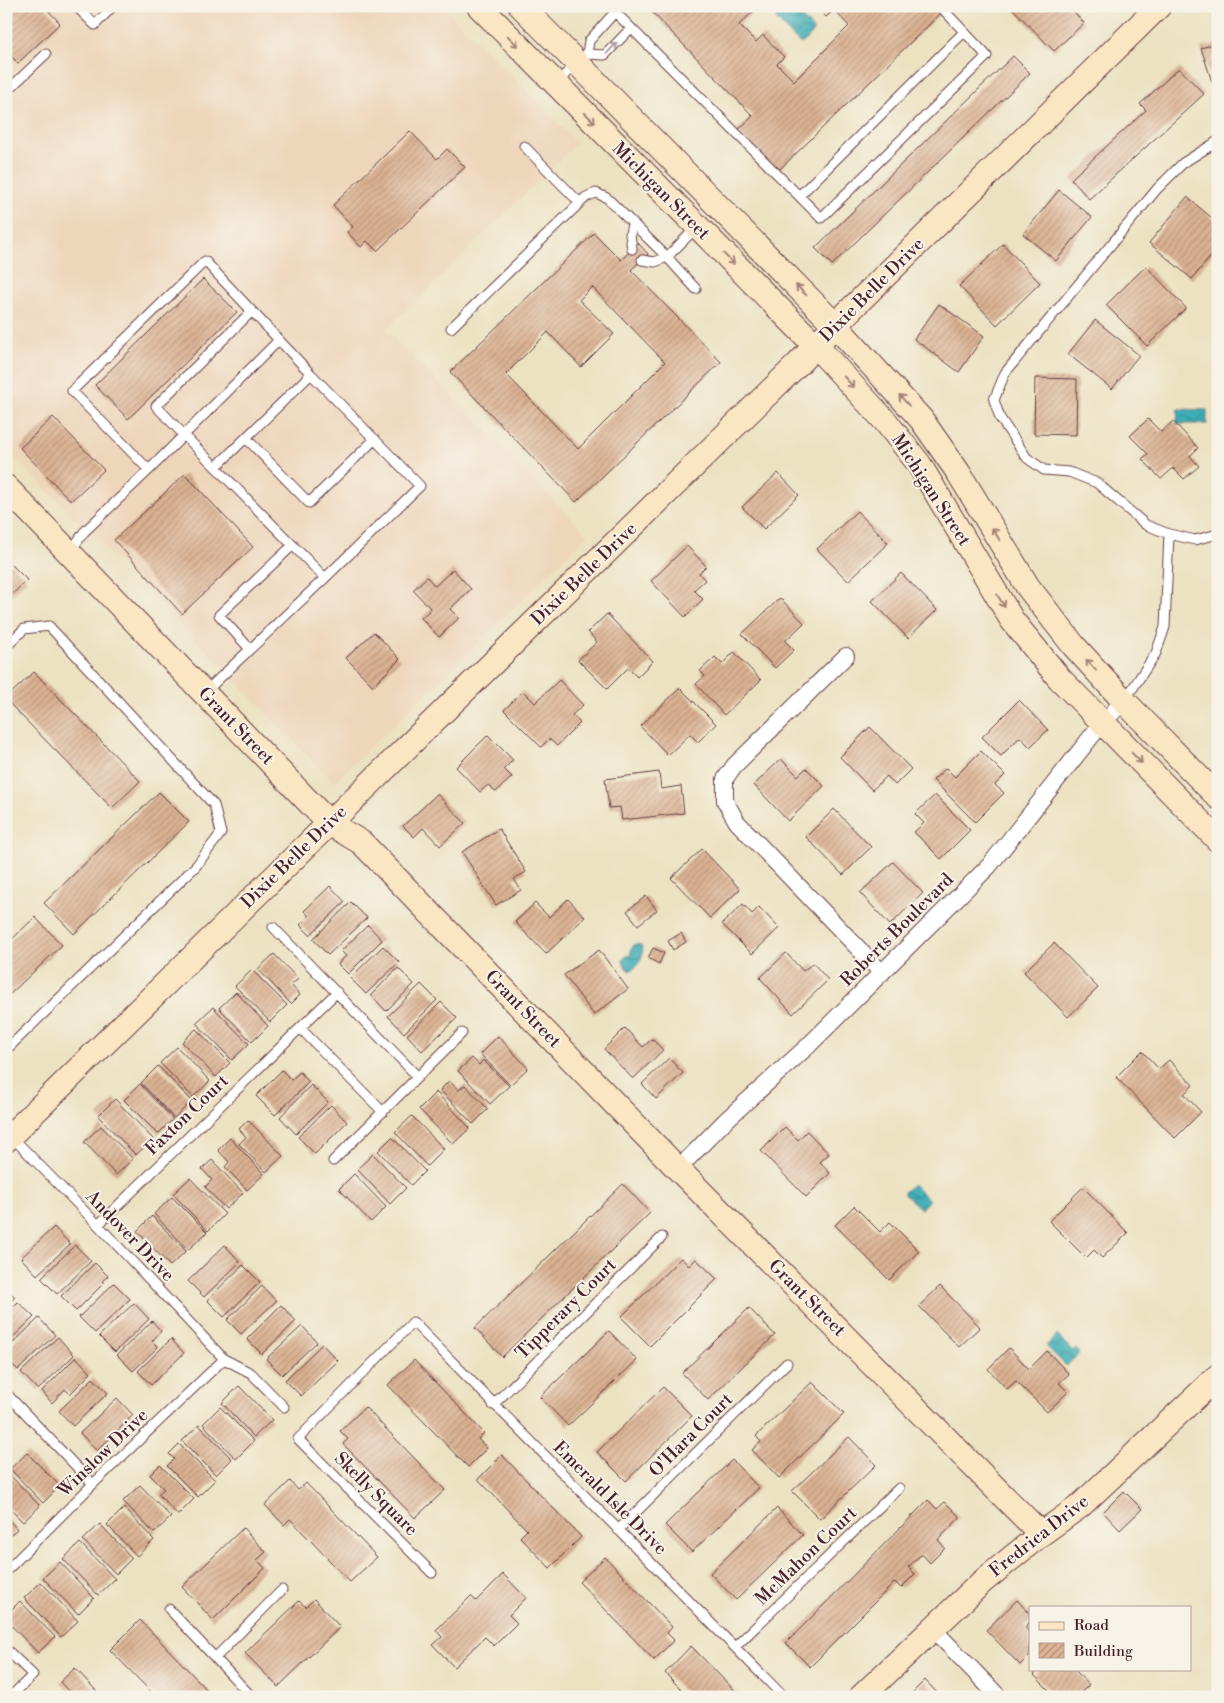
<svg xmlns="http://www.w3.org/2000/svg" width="1224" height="1703" font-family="'Libre Bodoni',serif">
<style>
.built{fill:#eed6bb}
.water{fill:url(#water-waves);stroke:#436670}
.building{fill:url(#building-hatch);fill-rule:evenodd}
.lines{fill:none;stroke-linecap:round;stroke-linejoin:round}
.lane-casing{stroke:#623c42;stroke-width:11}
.street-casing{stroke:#623c42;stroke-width:18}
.secondary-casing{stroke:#623c42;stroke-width:26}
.lane{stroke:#fff;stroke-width:9}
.street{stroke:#fff;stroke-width:16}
.secondary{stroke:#fbe6c4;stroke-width:24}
.oneway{stroke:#a28278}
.oneway2{stroke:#ae9aa0}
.labels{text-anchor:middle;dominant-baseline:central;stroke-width:4;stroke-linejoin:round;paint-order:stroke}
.street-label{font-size:18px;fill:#4a1f2b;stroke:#f7f3e8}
</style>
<defs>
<pattern id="water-waves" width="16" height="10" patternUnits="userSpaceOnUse" patternTransform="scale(1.25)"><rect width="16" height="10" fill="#3cadb6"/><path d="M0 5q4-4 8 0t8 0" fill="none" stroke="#348c94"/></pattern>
<pattern id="building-hatch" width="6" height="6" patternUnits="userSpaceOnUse" patternTransform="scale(1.25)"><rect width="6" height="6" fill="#dbb293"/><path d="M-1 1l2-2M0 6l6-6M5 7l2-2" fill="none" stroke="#b49078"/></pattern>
</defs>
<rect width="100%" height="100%" fill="#f7f3e8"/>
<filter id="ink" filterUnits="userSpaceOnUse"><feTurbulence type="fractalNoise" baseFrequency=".02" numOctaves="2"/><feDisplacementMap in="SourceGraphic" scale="10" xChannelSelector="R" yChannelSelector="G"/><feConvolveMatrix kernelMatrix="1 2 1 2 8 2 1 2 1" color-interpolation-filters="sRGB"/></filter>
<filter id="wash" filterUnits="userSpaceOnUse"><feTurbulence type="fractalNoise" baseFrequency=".0096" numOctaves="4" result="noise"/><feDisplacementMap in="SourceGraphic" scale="20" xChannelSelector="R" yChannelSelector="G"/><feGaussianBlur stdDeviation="1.12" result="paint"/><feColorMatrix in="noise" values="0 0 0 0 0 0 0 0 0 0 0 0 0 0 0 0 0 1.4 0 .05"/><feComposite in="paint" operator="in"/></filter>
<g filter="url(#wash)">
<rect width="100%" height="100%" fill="#ece2c2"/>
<path class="built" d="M6 6H443L577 143 386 330 588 535 334 783 220 664 6 449Z"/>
<path class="water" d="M786 6H791L813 29V33L803 43H799L776 19V16Z
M1178 409 1207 410V424H1177Z
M635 944 641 945C646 952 639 967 630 971L626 968 623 961 625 957 630 955 632 948Z
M913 1184 929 1200 921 1209 909 1198 904 1195V1192Z
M1057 1335 1073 1351 1076 1349 1080 1353 1066 1366 1046 1346Z"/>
<g id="blocks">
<path class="building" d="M6 6H44L60 23 18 63 6 51Z
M646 6H759L739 25 756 42 763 35 784 57 777 64 794 81 849 26 834 10 826 17 815 6H937L942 12 777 172 737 131 753 116Z
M1010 6H1068L1084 23 1054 51Z
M1218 43V97H1217L1201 48Z
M1013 56 1030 73 832 265 815 248Z
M1179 68 1204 94 1089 199 1071 179 1146 110 1140 104Z
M410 131 437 159 447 149 465 167 377 251 367 241 361 247 347 232 353 227 333 205Z
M1059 190 1092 217 1056 261 1023 234Z
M1187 197 1218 223V248L1192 279 1149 243Z
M594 233 621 260 638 243 648 254 631 270 721 362 576 502 450 372ZM592 287 665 362 578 449 506 374 548 332 581 367 614 334 579 300Z
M1003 244 1040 283 997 325 959 286Z
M1146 266 1186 308 1147 346 1106 305Z
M203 279 237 312 128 419 95 385Z
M939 304 984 336 959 372 914 339Z
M1095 320 1139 355 1112 389 1068 354Z
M1035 378 1077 379 1076 435 1034 434Z
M53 417 104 470 71 501 20 448Z
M1148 419 1161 432 1173 421 1198 448 1190 456 1199 466 1184 479 1173 468 1161 479 1142 459 1148 454 1130 436Z
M778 473 799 495 764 529 742 507Z
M185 474 253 547 182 614 114 540Z
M857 511 888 543 848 581 817 549Z
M687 546 706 566 699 573 705 580 694 590 703 599 685 617 651 581Z
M6 559 27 580 6 600Z
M453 569 471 589 450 609 459 618 439 637 421 618 431 609 413 590 427 577 435 586Z
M901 573 937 610 908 638 872 601Z
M780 598 804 623 785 641 794 650 775 668 742 634Z
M607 614 653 661 637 677 628 668 607 689 578 660 597 642 588 632Z
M374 632 400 659 373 686 346 658Z
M734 652 761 680 724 715 696 684 705 676 700 671 715 657 722 664Z
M34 672 140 781 112 808 6 700V698Z
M559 680 583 705 572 715 580 723 557 746 549 739 541 747 504 710 523 691 535 703Z
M680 688 716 724 698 742 690 734 668 755 640 726Z
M1019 700 1048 730 1030 747 1020 737 1001 756 982 737Z
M870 727 911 769 895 785 887 776 872 790 840 757Z
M488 735 513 760 504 769 512 777 496 792 488 785 480 792 456 767Z
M981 751 1005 775 995 785 1004 793 975 822 933 780 946 768 955 777Z
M781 759 798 776 806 768 824 786 788 821 754 785Z
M659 772 661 789 681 786 684 813 622 820 620 807 609 808 605 779Z
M159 792 189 822 74 934 44 903Z
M437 794 465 823 440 846 423 828 414 837 403 826Z
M935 795 970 830 941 859 914 832 924 823 915 814Z
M834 809 871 847 843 875 806 837Z
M499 829 526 872 514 879 521 890 496 905 462 852Z
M702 849 740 889 710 918 671 878Z
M893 862 923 893 890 925 860 893Z
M330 886 345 902 310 935 300 925 309 916 304 911Z
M646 896 657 910 638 925 627 911Z
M568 899 585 917 546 954 515 922 535 903 549 917Z
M351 902 367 918 328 955 313 939Z
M743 904 752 914 759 907 779 928 752 954 722 924Z
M35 917 62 945 6 998V945Z
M368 925 382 940 348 974 338 964 346 956 341 951Z
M681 933 686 942 673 950 668 941Z
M1054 943 1098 988 1068 1017 1024 972Z
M383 946 399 962 366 994 350 978Z
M653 948 664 953 659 964 648 958Z
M599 950 628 989 594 1015 564 975Z
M786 953 803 971 813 963 828 980 793 1014 760 978Z
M274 954 298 979 291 985 300 995 291 1004 258 969Z
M398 968 414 984 386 1011 371 995Z
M252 970 287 1005 270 1022 235 986Z
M421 984 437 1000 404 1033 388 1016Z
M236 992 268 1026 252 1042 219 1008Z
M441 1002 457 1018 422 1051 407 1035Z
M213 1007 249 1044 232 1060 196 1023Z
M625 1028 643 1047 652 1039 663 1050 633 1079 604 1049Z
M196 1029 230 1063 216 1077 182 1042Z
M498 1036 528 1068 510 1085 480 1054Z
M177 1047 210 1081 193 1097 160 1063Z
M1142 1051 1159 1069 1169 1060 1193 1085 1184 1094 1201 1112 1175 1138 1116 1077Z
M472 1058 479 1065 483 1060 509 1086 490 1104 458 1071Z
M669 1058 683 1073 656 1099 642 1084Z
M158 1066 192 1101 174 1118 141 1083Z
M282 1070 291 1080 300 1072 309 1082 275 1115 256 1096Z
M449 1081 459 1090 465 1085 488 1109 473 1124 440 1090Z
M140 1084 173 1119 158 1134 124 1100Z
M311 1085 328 1102 296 1134 280 1117Z
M436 1092 470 1128 453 1144 419 1109Z
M115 1099 153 1139 136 1155 98 1116Z
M331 1105 347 1122 315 1154 298 1137Z
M412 1116 444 1149 427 1166 395 1132Z
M248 1120 283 1156 266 1172 239 1144 246 1137 239 1129Z
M101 1126 133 1159 116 1175 84 1142Z
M785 1127 798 1140 807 1131 829 1154 820 1162 830 1173 806 1197 761 1151Z
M392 1137 425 1171 411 1185 378 1151Z
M230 1138 264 1174 247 1190 225 1167 229 1162 218 1150Z
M373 1154 406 1188 390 1204 357 1169Z
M212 1160 243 1193 226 1209 205 1187 212 1180 202 1169Z
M354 1174 386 1207 371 1222 339 1189Z
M190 1178 225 1214 208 1231 173 1194Z
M623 1184 650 1213 502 1357 475 1328Z
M1083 1187 1128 1233 1102 1258 1094 1250 1086 1258 1049 1221Z
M172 1197 207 1232 188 1250 154 1214Z
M854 1206 880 1232 890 1222 919 1251 889 1280 835 1225Z
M152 1216 186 1251 170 1266 137 1231Z
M54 1227 70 1244 37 1275 21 1258Z
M75 1245 91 1261 57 1294 41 1278Z
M225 1245 240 1262 204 1297 188 1281Z
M681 1258 689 1266 696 1259 717 1279 650 1346 621 1317Z
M95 1263 108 1276 102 1281 104 1283 76 1311 61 1296Z
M243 1265 260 1282 224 1317 207 1300Z
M114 1283 130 1299 95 1333 79 1317Z
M262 1286 276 1301 241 1334 227 1320Z
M940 1286 980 1327 959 1347 919 1306Z
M6 1288 15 1297 6 1306Z
M18 1302 34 1317 6 1344V1313Z
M134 1303 149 1319 115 1352 99 1336Z
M281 1305 296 1321 262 1354 247 1339Z
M749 1308 775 1335 708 1400 682 1373Z
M39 1318 55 1335 18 1370 6 1358V1350Z
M152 1321 161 1331 152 1341 158 1347 133 1371 117 1355Z
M302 1326 317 1342 282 1375 266 1359Z
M609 1331 637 1360 568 1426 540 1397Z
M58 1337 74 1355 38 1390 21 1372Z
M171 1339 184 1353 151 1385 138 1371Z
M322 1344 338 1361 301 1396 285 1380Z
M1009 1348 1029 1369 1047 1351 1069 1374 1059 1383 1068 1392 1047 1412 1016 1381 1007 1389 988 1369Z
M76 1357 91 1373 70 1394 65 1389 52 1403 42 1391Z
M414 1360 484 1433 478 1439 487 1448 468 1467 388 1385Z
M93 1378 108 1393 73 1426 59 1411Z
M812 1382 844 1414 779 1478 752 1450 761 1442 756 1436Z
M239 1386 272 1420 254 1437 222 1403Z
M663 1387 692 1416 626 1481 597 1452Z
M117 1398 133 1415 97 1451 80 1433Z
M220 1407 254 1441 236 1459 203 1424Z
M365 1407 445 1490 415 1518 343 1444 348 1439 340 1431Z
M199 1425 232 1459 216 1475 182 1441Z
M849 1437 876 1465 820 1519 792 1491Z
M179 1444 215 1480 198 1497 167 1466 174 1459 169 1454Z
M27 1453 60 1486 43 1503 10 1469Z
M502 1455 581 1537 550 1568 520 1537 527 1530 478 1479Z
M732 1460 759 1488 692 1552 665 1525Z
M160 1465 194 1499 178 1515 158 1494 164 1489 150 1475Z
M6 1471 40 1506 23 1522 6 1505Z
M290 1481 298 1490 306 1483 377 1557 350 1582 290 1519 284 1525 265 1505Z
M140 1485 171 1517 154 1533 123 1501Z
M1124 1491 1142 1509 1120 1530 1103 1512Z
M928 1500 937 1509 945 1502 960 1517 938 1540 945 1548 930 1563 922 1554 908 1567 915 1574 901 1588 895 1582 810 1667 786 1643Z
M124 1508 154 1540 137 1556 107 1525Z
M777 1508 803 1535 736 1600 710 1573Z
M6 1517 17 1529 6 1539Z
M100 1524 132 1558 116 1574 83 1540Z
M243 1528 266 1552 257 1560 265 1568 213 1620 182 1587Z
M80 1543 115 1579 98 1595 63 1559Z
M605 1557 672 1627 667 1633 674 1640 654 1660 579 1582Z
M60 1562 94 1598 78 1614 43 1578Z
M503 1574 526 1598 509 1615 517 1623 494 1646 485 1637 454 1667 433 1645 442 1637 436 1630 471 1596 476 1601Z
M41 1582 78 1621 61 1637 24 1598Z
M314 1599 340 1627 278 1687 245 1653 299 1601 306 1607Z
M1017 1600 1030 1614V1622L1025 1627 1030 1633V1655L1020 1665 986 1630Z
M20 1601 55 1637 38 1653 6 1620V1615Z
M140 1620 214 1697H156L110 1650Z
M691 1646 741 1697H689L665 1673Z
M75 1668 102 1697H74L60 1682Z
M1040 1669H1074L1089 1685 1076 1697H1056L1034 1675Z
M925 1680 941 1697H908Z"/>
</g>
</g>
<g filter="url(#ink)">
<use href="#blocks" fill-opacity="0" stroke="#623c42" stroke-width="1"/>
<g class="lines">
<g class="lane-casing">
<path id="lane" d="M76 6 95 25 113 6
M609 6 821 218 987 56 940 6
M587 54 605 55 631 28
M556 83 587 54 589 41 615 12
M6 92 46 54
M1218 141 1183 163 1157 189 1005 373 994 400 1000 418 1027 458 1044 470 1069 472 1097 483 1146 525 1169 534 1195 540 1218 534
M524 146 580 203
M799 196 964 32
M632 222 630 235 632 249
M642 260 655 262 667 257 696 289
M451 328 586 197 596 193 607 198 667 257 697 227
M311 374 420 486 325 578
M246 438 309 503 375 439
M216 467 311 374 279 340
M149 470 184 435 156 406 252 311
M71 551 84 532 149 470 72 391 205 261 279 340 184 435 325 578 204 693
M6 647 24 629 49 626 214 805 221 833 196 866 6 1050
M250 649 219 615 293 545
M1125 700 1156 653 1165 627 1169 534
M273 927 418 1077
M300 1028 383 1112
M12 1137 98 1225 224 1359 251 1373 284 1407
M333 1161 462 1033
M98 1225 337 992
M6 1393 93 1484
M493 1405 662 1237
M618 1530 787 1363
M6 1571 93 1484 224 1359
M432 1573 298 1439 413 1322 784 1697
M169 1609 252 1697
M735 1647 899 1488
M6 1649 33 1675 10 1697
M215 1658 282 1590"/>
</g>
<g class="street-casing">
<path id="street" d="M846 656 734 766 725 779V801L737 822 882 973
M678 1169 724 1122 808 1046 989 866 1102 723 1124 701
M932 1628 999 1697"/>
</g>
<g class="secondary-casing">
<path id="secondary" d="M479 6 816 346 886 422 919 464 1012 620 1059 678 1218 840
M521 6 835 325 921 419 958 472 1028 587 1074 646 1124 701 1218 797
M6 487 329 823 362 843 678 1169 1041 1534
M6 1140 799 363 835 325 1159 6
M861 1697 982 1582 1041 1534 1080 1506 1218 1376"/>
</g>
<use href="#lane" class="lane"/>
<use href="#street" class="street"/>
<use href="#secondary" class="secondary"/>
</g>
<defs><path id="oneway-shaft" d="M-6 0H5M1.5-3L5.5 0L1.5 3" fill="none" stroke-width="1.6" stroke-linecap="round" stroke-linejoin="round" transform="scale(1.25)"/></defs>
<g class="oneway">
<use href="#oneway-shaft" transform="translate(513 41) rotate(45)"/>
<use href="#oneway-shaft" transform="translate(590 118) rotate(45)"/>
<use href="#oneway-shaft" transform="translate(729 259) rotate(45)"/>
<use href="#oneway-shaft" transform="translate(801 290) rotate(-135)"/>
<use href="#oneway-shaft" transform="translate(849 382) rotate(47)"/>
<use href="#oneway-shaft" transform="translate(904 400) rotate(-132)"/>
<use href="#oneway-shaft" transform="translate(996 534) rotate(-121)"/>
<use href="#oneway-shaft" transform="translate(1001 601) rotate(59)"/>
<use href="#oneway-shaft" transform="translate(1091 665) rotate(-132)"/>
<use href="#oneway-shaft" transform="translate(1137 758) rotate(45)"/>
</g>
<use class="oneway2" href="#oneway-shaft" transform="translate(612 48) rotate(-46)"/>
</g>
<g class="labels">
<g class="street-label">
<text transform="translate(661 191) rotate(45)">Michigan Street</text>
<text transform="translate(872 290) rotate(-45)">Dixie Belle Drive</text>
<text transform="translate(931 490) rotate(57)">Michigan Street</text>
<text transform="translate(584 574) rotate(-44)">Dixie Belle Drive</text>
<text transform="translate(236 726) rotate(46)">Grant Street</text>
<text transform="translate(294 857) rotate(-44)">Dixie Belle Drive</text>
<text transform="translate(897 930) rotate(-45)">Roberts Boulevard</text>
<text transform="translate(523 1009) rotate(46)">Grant Street</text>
<text transform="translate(187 1115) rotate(-44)">Faxton Court</text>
<text transform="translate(130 1236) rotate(46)">Andover Drive</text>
<text transform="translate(807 1298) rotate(45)">Grant Street</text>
<text transform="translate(566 1309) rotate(-45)">Tipperary Court</text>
<text transform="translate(691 1435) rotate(-45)">O'Hara Court</text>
<text transform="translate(103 1453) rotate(-44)">Winslow Drive</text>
<text transform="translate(376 1494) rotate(45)">Skelly Square</text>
<text transform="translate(610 1498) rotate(45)">Emerald Isle Drive</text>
<text transform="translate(1039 1536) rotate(-38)">Fredrica Drive</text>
<text transform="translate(806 1556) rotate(-44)">McMahon Court</text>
</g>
</g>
<rect width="1224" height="1703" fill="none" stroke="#f7f3e8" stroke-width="25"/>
<rect x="1029" y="1606" width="162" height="65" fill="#f7f3e8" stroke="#b29e9c"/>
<rect x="1039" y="1622" width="25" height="8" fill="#fbe6c4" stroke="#b29e9c"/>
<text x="1074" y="1630" font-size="15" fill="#4a1f2b">Road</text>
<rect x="1039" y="1643" width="25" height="15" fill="url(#building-hatch)" stroke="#b29e9c"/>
<text x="1074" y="1656" font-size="15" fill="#4a1f2b">Building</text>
</svg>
